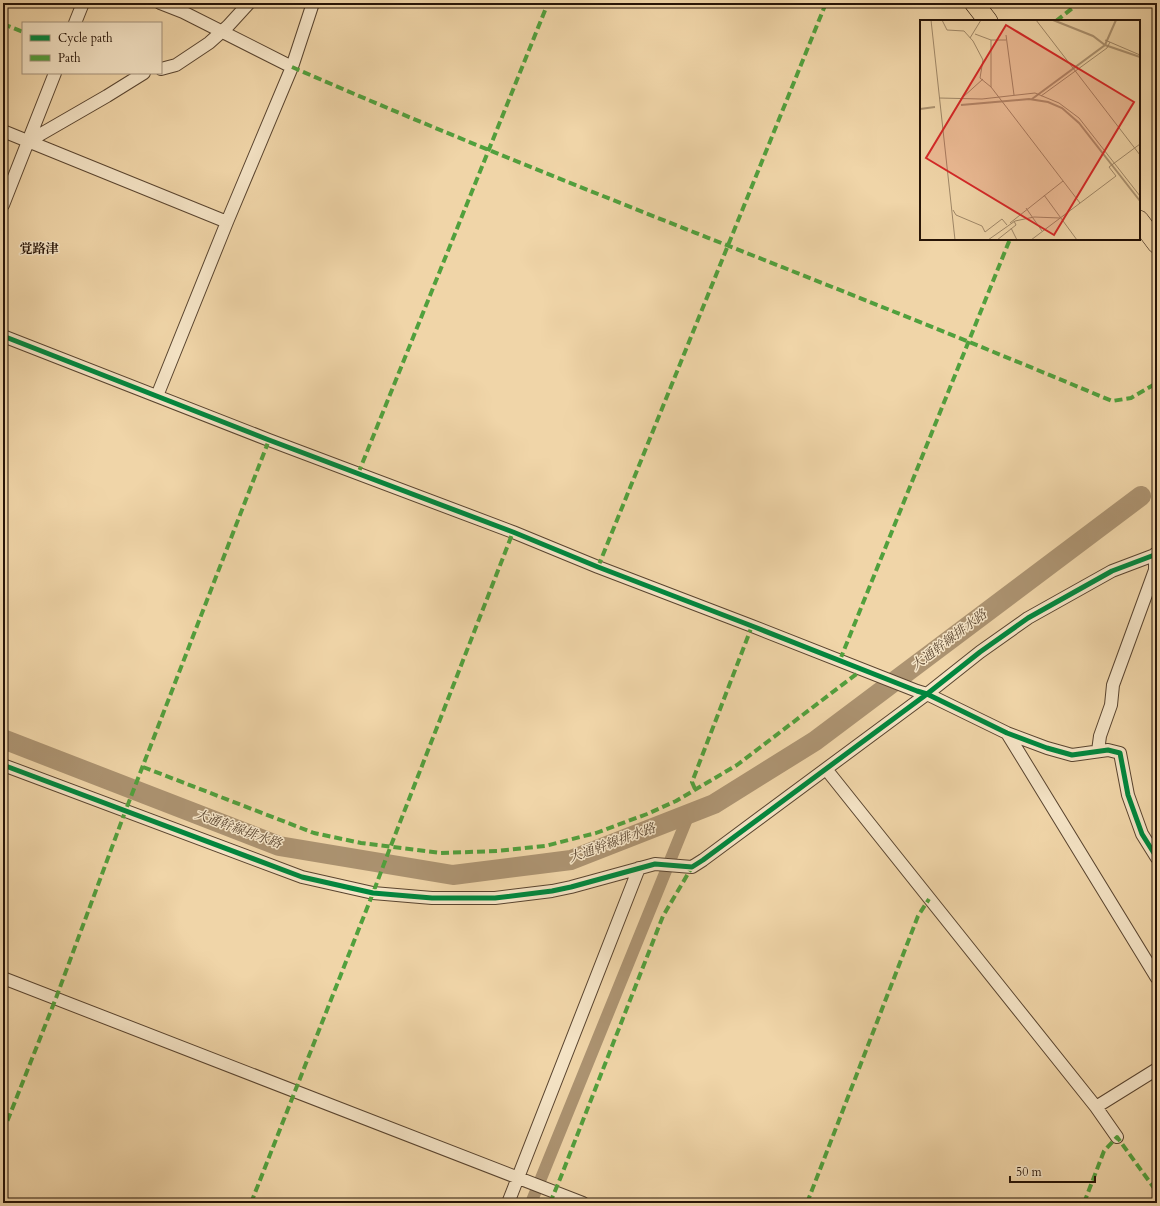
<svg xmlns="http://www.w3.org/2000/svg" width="1160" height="1206" font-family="Cardo,'Noto Serif JP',serif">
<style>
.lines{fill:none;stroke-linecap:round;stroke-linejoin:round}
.canal{stroke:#ac9371;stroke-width:12}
.river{stroke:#ac9371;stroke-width:20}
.street-casing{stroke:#59442f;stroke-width:14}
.primary-casing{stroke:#271407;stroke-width:20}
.street{stroke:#f5e4c6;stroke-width:12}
.primary{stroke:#f0d5a8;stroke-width:19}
.quiet{stroke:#51a03d;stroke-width:4;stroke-dasharray:8 4;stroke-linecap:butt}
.cycleway-casing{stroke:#f5e4c6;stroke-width:8}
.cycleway{stroke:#00873e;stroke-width:5}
.labels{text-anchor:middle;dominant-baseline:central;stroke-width:3;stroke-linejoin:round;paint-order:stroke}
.neighbourhood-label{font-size:13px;font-weight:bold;fill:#271407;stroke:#f5e4c6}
.water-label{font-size:13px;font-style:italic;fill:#5c4731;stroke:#f5e4c6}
.inset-river{fill:none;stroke:#ac9371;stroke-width:2}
.inset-road{fill:none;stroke:#a08868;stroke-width:1}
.view{fill:#d62828;fill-opacity:0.15;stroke:#d62828;stroke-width:2}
.inset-edge{fill:none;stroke:#271407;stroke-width:2}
</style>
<rect width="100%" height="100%" fill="#f0d5a8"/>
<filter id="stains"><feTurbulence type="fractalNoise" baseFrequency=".005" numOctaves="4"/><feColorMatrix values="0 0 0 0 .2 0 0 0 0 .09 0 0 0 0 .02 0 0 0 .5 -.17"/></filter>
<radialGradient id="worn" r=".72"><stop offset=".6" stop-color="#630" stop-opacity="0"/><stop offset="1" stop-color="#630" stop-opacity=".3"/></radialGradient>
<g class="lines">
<path class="canal" d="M531 1203 689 814"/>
<path class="river" d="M3 739 279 846 453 875 571 860 714 804 815 741 1141 496"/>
<g class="street-casing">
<path id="street" d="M160 3 183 12 292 67
M75 23 83 3
M161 69 176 65 209 43 228 26 249 3
M3 131 227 222
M29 141 107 96 144 73
M3 205 55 73
M3 336 269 440 513 532 598 567 752 626 917 691 927 694 1007 733 1047 748 1072 755 1108 750 1120 753 1128 795 1142 834 1157 858
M157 396 227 222 292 67 313 3
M1007 733 1157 978
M1098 751 1100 736 1111 705 1113 685 1155 570V554
M3 765 302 877 373 893 432 898H495L552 891 571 887 655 864 692 867 703 860 927 694 980 652 1028 618 1112 571 1157 554
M826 769 1096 1107 1117 1137
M3 978 583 1203
M1096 1107 1157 1069
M508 1203 639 868"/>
</g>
<g class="primary-casing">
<path id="primary" d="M974 3 988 21
M1139 220 1157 244"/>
</g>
<use href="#street" class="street"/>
<use href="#primary" class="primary"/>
<path class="quiet" d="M1056 21 1079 3
M3 24 23 32
M292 67C413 120 535 169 658 218 810 278 962 338 1112 401L1131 398 1157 383
M358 474 548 3
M598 567 826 3
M840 660 1010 239
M143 767 314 833 361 843 441 853 497 851 545 846 596 833 647 814 676 801 737 765 863 669
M695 789 692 782 752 626
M3 1132 56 998 125 812 269 440
M251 1203 373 893 390 848 513 532
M550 1203 560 1179 663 916 692 867
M807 1203 918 916 929 899
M1084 1203 1104 1151 1117 1137 1157 1192"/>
<g class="cycleway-casing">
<path id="cycleway" d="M3 336 269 440 513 532 598 567 752 626 917 691 927 694 1007 733 1047 748 1072 755 1108 750 1120 753 1128 795 1142 834 1157 858
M3 765 302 877 373 893 432 898H495L552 891 571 887 655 864 692 867 703 860 927 694 980 652 1028 618 1112 571 1157 554"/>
</g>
<use href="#cycleway" class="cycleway"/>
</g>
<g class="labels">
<g class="neighbourhood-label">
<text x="39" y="249">覚路津</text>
</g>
<g class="water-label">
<text transform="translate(949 640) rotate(-37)">大通幹線排水路</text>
<text transform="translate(238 829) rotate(20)">大通幹線排水路</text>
<text transform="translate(612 843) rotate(-20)">大通幹線排水路</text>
</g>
</g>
<g transform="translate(920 20)">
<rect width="220" height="220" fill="#f0d5a8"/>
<path class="inset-river" d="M133 0 173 16 185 25 220 37M112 79 185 25 196 0M41 85 109 79 128 82 142 88 159 103 220 181M0 89 15 87"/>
<path class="inset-road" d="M11 0 35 220M22 0 27 10 44 11 53 21 63 40 60 58 71 67 160 183M116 0 220 135M55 14 71 20H86M86 15 94 75M50 18 61 0M71 20V67M185 20 220 35M121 76 187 28 190 22M43 77 63 59M19 78 62 79 115 73 139 83 159 98 220 176M124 175 157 220M106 188 122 211M33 190 36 195 62 206 65 212 82 199 87 205M90 203 143 161M91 208 97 220M68 220 95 201 114 197 140 198M77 220 96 205 94 201M111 220 196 156 189 147 220 124"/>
<path class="view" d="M86 5 214 82 134 215 6 138Z"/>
<rect width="220" height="220" class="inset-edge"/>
</g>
<rect width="1160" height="1206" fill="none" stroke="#f0d5a8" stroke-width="16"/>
<rect x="4" y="4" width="1152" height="1198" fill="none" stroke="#271407" stroke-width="2"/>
<rect x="8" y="8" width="1144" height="1190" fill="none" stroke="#271407"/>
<rect x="22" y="22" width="140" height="52" fill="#f5e4c6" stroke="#a3917a"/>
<rect x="30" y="35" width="20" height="6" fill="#00873e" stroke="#a3917a"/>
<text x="58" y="42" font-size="12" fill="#271407">Cycle path</text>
<rect x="30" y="55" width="20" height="6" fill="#51a03d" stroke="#a3917a"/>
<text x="58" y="62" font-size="12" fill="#271407">Path</text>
<path d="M1010 1176v6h85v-6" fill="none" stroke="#271407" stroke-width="2"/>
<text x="1016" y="1176" font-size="12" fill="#271407" stroke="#f5e4c6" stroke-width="3" paint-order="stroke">50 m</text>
<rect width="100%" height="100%" filter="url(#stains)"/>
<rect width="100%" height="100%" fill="url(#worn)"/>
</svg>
